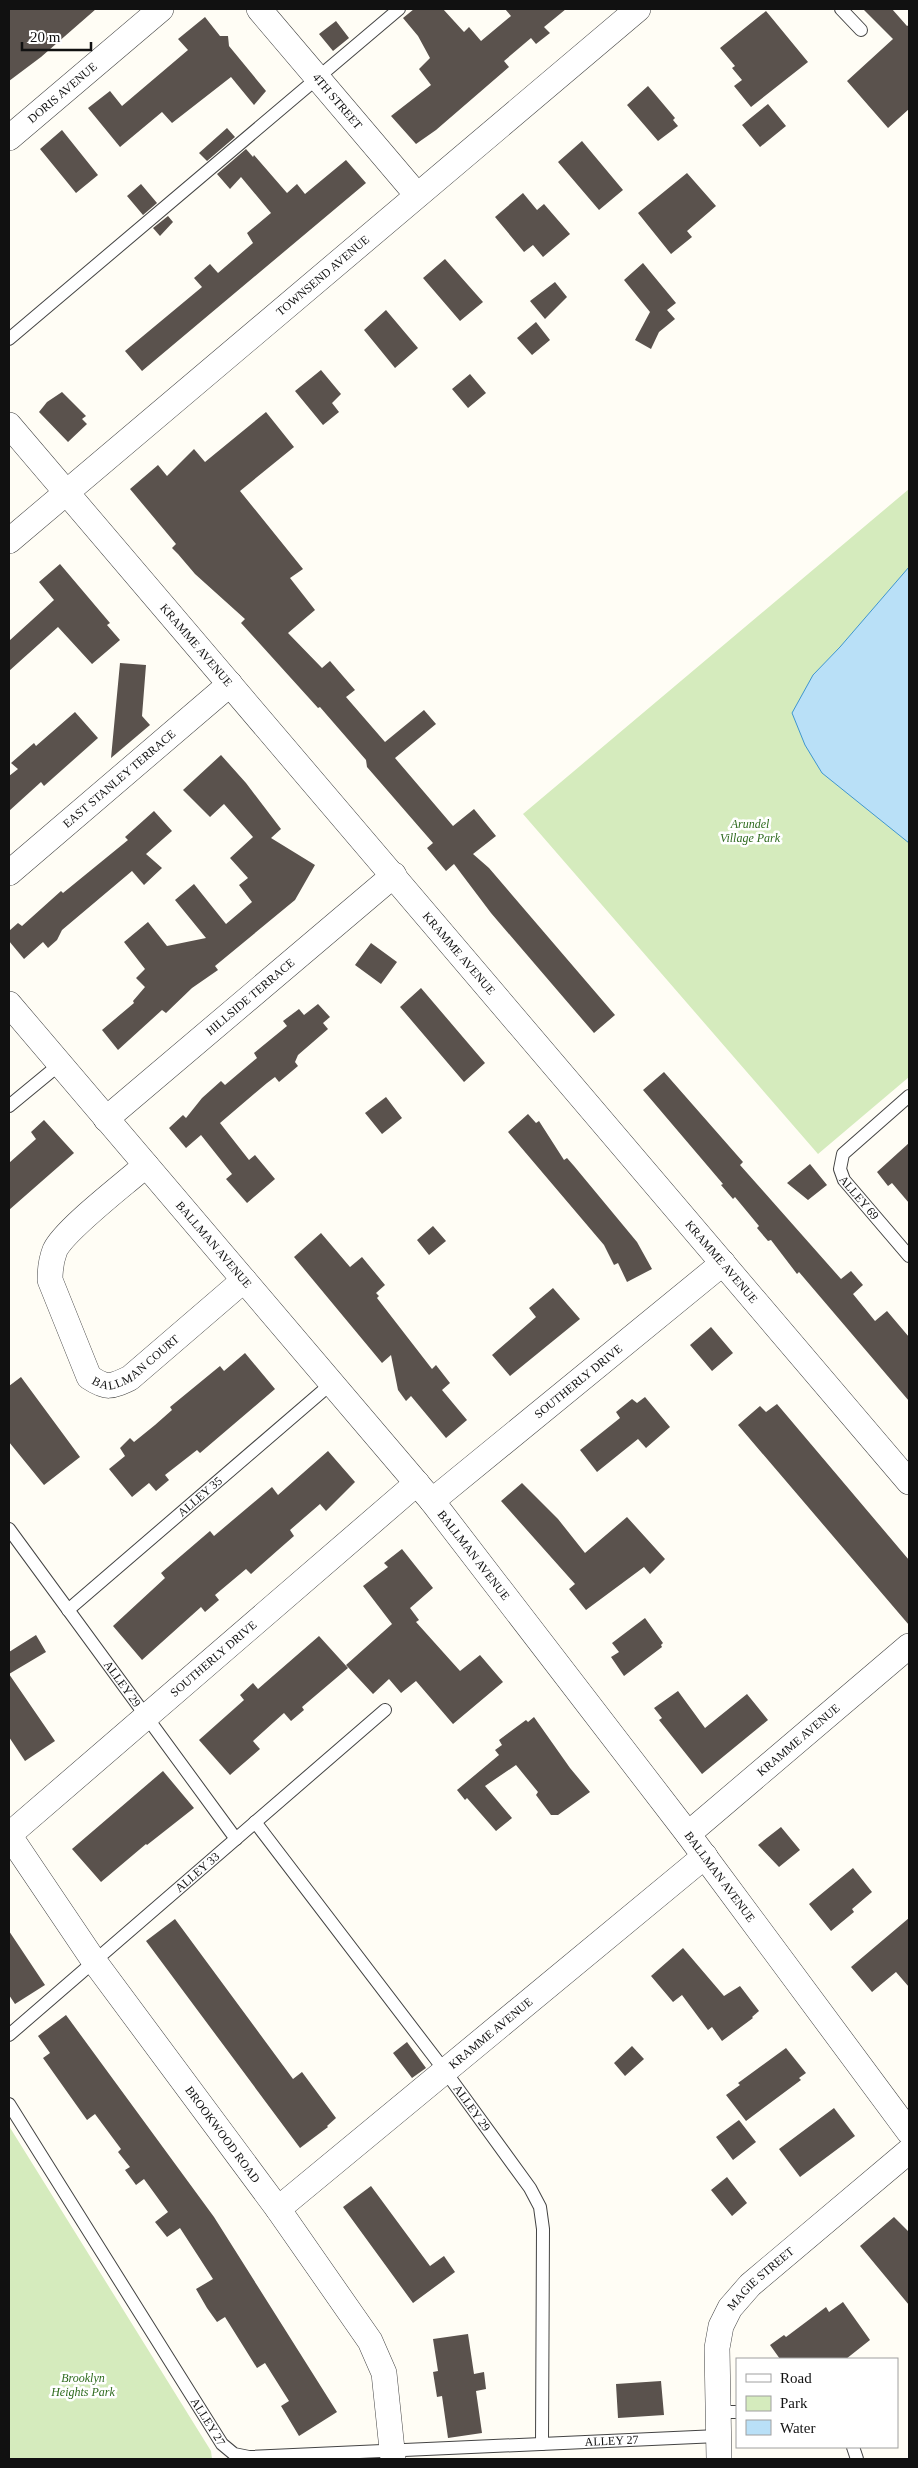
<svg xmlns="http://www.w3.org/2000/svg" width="918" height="2468" font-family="Georgia,serif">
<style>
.green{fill:#d5ebbd}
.water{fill:#b9e0f7;stroke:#3f96cf}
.building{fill:#5a524d}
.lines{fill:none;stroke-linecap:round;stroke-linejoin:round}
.lane-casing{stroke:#444;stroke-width:14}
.street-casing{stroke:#444;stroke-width:26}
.lane{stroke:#fff;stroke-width:12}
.street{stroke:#fff;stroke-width:25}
.labels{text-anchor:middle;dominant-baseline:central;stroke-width:5;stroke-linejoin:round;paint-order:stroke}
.street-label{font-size:12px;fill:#111;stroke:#fff}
.park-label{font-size:12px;font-style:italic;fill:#2f6b1f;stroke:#fff}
</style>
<rect width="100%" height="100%" fill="#fffdf5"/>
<path class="green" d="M909 489V1077L818 1154 523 814Z
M9 2126 211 2451 212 2459H9Z"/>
<path class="water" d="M909 567V843L822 773 805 745 792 713 813 675 840 647Z"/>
<path class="building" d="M9 9H96L41 57 9 81Z
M414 9H443L464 32 469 27 481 41 511 16 505 9H566L544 27 550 33 536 44 531 38 504 61 509 67 436 130 416 144 391 116 431 85 419 69 430 58 418 36 403 18Z
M863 9H892L907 26 909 25V109L888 128 847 81 893 39Z
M766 11 808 62 751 107 734 86 742 80 732 68 735 66 720 48Z
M205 17 220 36H228L229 46 266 91 254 105 231 77 172 123 162 112 120 147 88 108 110 91 122 106 188 50 178 39Z
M336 21 349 38 333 51 319 34Z
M648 86 675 118 673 120 678 126 658 141 627 105Z
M768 104 786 126 760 147 742 125Z
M227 128 235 137 207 161 199 153Z
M62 130 98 175 76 193 40 149Z
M582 141 623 190 599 210 558 162Z
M246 149 253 157 254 155 287 193 297 184 305 194 346 160 366 183 142 371 125 351 202 287 194 278 210 264 218 273 253 243 247 233 271 213 241 177 230 189 217 174Z
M687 173 716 206 687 231 692 237 671 254 638 213Z
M141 184 157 203 143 215 127 196Z
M523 193 537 210 544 204 570 234 543 257 533 245 524 252 495 217Z
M168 216 173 222 160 236 153 228Z
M445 259 483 302 460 321 423 278Z
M643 263 676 303 667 310 675 319 659 332 651 349 635 340 650 312 624 280Z
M555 282 567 297 545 319 530 301Z
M386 310 418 348 395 368 364 330Z
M536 322 550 340 532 355 517 338Z
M321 370 341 394 332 403 339 412 323 425 295 391Z
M470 374 486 393 468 408 452 389Z
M62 392 86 416 82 419 87 424 68 442 39 412 47 402Z
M266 412 294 447 240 491 303 569 290 578 315 610 288 633 322 668 330 661 355 690 346 697 385 742 424 710 436 724 395 758 453 826 474 809 496 836 473 854 489 868 615 1015 594 1033 491 913 454 864 446 871 427 848 433 843 367 767 366 760 326 714 320 707 318 708 241 623 245 619 195 574 178 554 172 548 176 544 130 489 158 465 167 476 194 449 205 462Z
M60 564 110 623 107 625 120 640 92 664 58 627 9 671V641L54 600 39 582Z
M120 663 146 665 142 716 150 725 111 758Z
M75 712 98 738 44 786 41 782 9 811V776L18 769 11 763 34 743 36 746Z
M221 755 246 783 281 829 271 838 315 865 295 900 215 966 218 970 192 988 166 1013 162 1010 118 1050 102 1030 134 1003 133 1001 145 987 136 978 145 969 124 942 148 922 167 946 206 938 175 900 194 884 226 924 252 902 239 885 248 878 230 858 253 837 224 804 210 817 183 790Z
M154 811 172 831 146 854 162 868 144 885 132 871 62 930 57 940 48 948 43 942 24 959 9 941V931L18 923 22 926 61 891 63 893 128 840 125 837Z
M371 943 397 962 381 984 355 965Z
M421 988 485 1063 464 1082 400 1007Z
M318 1004 330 1017 323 1023 328 1029 298 1055 295 1062 298 1066 279 1082 275 1077 267 1083 220 1123 249 1160 255 1155 275 1179 247 1203 226 1179 232 1174 201 1135 186 1148 169 1128 183 1115 186 1118 202 1098 221 1081 225 1085 257 1058 254 1053 287 1026 283 1021 299 1009 304 1015Z
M664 1072 743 1162 740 1165 841 1279 851 1271 863 1285 853 1294 875 1321 887 1311 909 1337V1401L799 1272 797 1274 771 1240 768 1241 757 1228 759 1226 735 1197 733 1199 721 1185 723 1184 643 1090Z
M386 1097 402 1118 382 1134 365 1113Z
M528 1114 536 1123 539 1121 564 1160 567 1158 574 1166 637 1242 652 1269 627 1282 618 1263 614 1265 604 1245 508 1132Z
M44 1120 74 1153 9 1210V1163L36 1139 31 1132Z
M909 1143V1203L892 1183 888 1186 877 1172Z
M810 1164 827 1185 808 1200 787 1183Z
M433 1226 446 1241 429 1255 417 1240Z
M321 1233 350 1267 362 1257 385 1285 376 1293 379 1296 377 1298 432 1369 436 1365 450 1383 442 1390 467 1420 446 1438 411 1396 406 1401 398 1390 391 1355 382 1363 294 1257Z
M553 1288 580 1319 510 1376 492 1355 536 1317 529 1308Z
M711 1327 733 1353 712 1371 690 1345Z
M245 1353 275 1389 200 1453 197 1450 165 1475 169 1480 156 1491 149 1483 132 1497 109 1469 125 1456 120 1448 130 1438 134 1442 155 1425 172 1410 170 1407 220 1366 224 1371Z
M21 1377 80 1457 44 1485 9 1442V1386Z
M645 1397 670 1427 646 1448 638 1439 597 1472 580 1450 620 1418 616 1412 632 1399 637 1403Z
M777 1404 909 1560V1625L738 1425 760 1406 766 1412Z
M328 1451 355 1482 326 1511 320 1504 290 1530 294 1536 278 1550 251 1574 246 1569 215 1595 219 1600 205 1612 201 1607 142 1660 113 1626 165 1578 161 1573 210 1531 214 1536 272 1487 278 1495Z
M522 1483 558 1519 585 1553 627 1517 665 1559 650 1574 644 1567 586 1610 569 1589 575 1584 501 1501Z
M402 1549 433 1588 410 1608 419 1620 416 1622 460 1671 480 1655 503 1682 453 1724 416 1681 401 1693 389 1679 373 1694 346 1665 392 1624 363 1586 388 1567 384 1563Z
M645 1618 663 1643 661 1645 662 1647 624 1676 611 1657 619 1652 612 1643Z
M36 1635 46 1652 9 1674 55 1741 25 1761 9 1737V1652Z
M319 1636 348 1668 302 1707 304 1710 291 1721 284 1713 253 1741 260 1749 230 1775 199 1740 244 1700 240 1695 253 1683 258 1689Z
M678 1691 705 1728 747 1694 768 1720 702 1774 659 1720 662 1718 654 1708Z
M534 1717 570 1768 590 1792 558 1815H551L536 1795 538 1792 516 1765 485 1786 512 1818 496 1831 467 1798 465 1800 457 1790 499 1755 495 1750 502 1745 499 1740 526 1720 528 1722Z
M163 1771 194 1808 147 1845 146 1844 101 1882 72 1849Z
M781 1827 800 1850 779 1867 758 1845Z
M853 1868 872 1892 852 1909 854 1912 831 1931 809 1904Z
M909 1918V1987L896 1972 872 1992 851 1967Z
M175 1919 293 2079 302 2072 336 2118 327 2126 328 2127 300 2148 146 1941Z
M9 1931 45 1985 15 2004 9 1995Z
M683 1948 724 1996 740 1986 759 2011 752 2017 753 2018 722 2041 712 2027 708 2030 682 1995 673 2002 651 1976Z
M66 2015 214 2217 337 2412 299 2436 281 2406 289 2401 265 2363 257 2368 225 2317 217 2322 207 2308 196 2289 213 2279 180 2228 167 2237 155 2222 168 2212 144 2179 136 2185 125 2170 130 2167 118 2152 121 2149 95 2114 87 2120 43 2058 50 2053 38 2036Z
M407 2042 426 2068 412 2078 393 2053Z
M632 2046 644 2059 625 2076 614 2063Z
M786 2048 806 2073 799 2078 801 2080 746 2121 726 2095 740 2085 738 2083Z
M834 2108 855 2136 800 2177 779 2149Z
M739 2120 756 2142 733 2160 716 2137Z
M727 2177 747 2203 732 2216 711 2190Z
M371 2186 430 2266 444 2256 455 2272 413 2303 343 2207Z
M894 2217 909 2232V2305L860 2246Z
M843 2302 870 2340 846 2359H780L770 2345 784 2335 786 2337 826 2307 829 2312Z
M468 2334 474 2374 484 2372 486 2389 476 2391 482 2433 448 2438 442 2396 437 2397 433 2372 438 2371 433 2339Z
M661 2381 664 2415 618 2418 616 2384Z"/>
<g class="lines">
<g class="lane-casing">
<g id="lane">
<path d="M841 9 861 30"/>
<path d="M9 339 399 9"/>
<path id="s1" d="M909 1096 843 1154 840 1169 844 1180 909 1256"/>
<path d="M9 1106 60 1064"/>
<path id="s2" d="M9 1529 236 1839"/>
<path id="s3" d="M68 1610 332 1383"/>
<path id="s4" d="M255 1822 445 2071 530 2188 540 2207 543 2229 542 2444"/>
<path id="s5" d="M9 2035 385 1710"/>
<path id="s6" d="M9 2104 222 2444 234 2454 249 2457 718 2436"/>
<path d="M718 2412H737"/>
<path d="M853 2447 857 2459"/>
</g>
</g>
<g class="street-casing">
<g id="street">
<path id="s7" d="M259 9 417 195"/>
<path id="s8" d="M9 138 161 9"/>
<path id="s9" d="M9 425 909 1482"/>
<path id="s10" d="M9 541 638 9"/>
<path id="s11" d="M9 873 230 684"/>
<path id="s12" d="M9 1004 432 1501 688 1834 909 2132"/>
<path id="s13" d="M106 1119 394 875"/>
<path id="s14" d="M146 1165C126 1183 65 1229 55 1250 51 1260 50 1269 50 1280L89 1377C107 1389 111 1387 130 1378L244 1280"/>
<path id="s15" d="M432 1501 723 1263"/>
<path id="s16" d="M688 1834 909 1646"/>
<path id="s17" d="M9 1835 94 1961 278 2209 370 2341 384 2373 393 2459"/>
<path id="s18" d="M9 1835 417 1483"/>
<path id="s19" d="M278 2209 705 1856"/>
<path id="s20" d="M719 2459 717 2348 721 2326 730 2308 750 2285 909 2151"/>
</g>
</g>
<use href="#lane" class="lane"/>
<use href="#street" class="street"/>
</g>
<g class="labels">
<g class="street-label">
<text stroke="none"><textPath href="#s8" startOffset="70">DORIS AVENUE</textPath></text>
<text stroke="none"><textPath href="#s7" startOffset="121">4TH STREET</textPath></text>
<text stroke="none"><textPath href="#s10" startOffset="411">TOWNSEND AVENUE</textPath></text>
<text stroke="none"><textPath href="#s9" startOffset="289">KRAMME AVENUE</textPath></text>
<text stroke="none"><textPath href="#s11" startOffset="145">EAST STANLEY TERRACE</textPath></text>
<text stroke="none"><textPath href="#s9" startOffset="694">KRAMME AVENUE</textPath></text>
<text stroke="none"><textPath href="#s13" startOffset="189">HILLSIDE TERRACE</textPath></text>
<text stroke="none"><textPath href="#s1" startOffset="138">ALLEY 69</textPath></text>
<text stroke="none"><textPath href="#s12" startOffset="316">BALLMAN AVENUE</textPath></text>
<text stroke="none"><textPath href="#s9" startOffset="1099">KRAMME AVENUE</textPath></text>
<text stroke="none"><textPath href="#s14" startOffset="316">BALLMAN COURT</textPath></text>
<text stroke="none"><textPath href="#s15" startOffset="189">SOUTHERLY DRIVE</textPath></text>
<text stroke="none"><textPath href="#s3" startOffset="174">ALLEY 35</textPath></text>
<text stroke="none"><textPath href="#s12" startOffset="721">BALLMAN AVENUE</textPath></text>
<text stroke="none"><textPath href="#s18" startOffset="270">SOUTHERLY DRIVE</textPath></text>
<text stroke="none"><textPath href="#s2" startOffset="192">ALLEY 29</textPath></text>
<text stroke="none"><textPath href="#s16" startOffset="145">KRAMME AVENUE</textPath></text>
<text stroke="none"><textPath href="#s5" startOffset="249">ALLEY 33</textPath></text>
<text stroke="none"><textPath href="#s12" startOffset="1126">BALLMAN AVENUE</textPath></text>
<text stroke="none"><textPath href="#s19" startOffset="276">KRAMME AVENUE</textPath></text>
<text stroke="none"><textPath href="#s4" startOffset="359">ALLEY 29</textPath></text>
<text stroke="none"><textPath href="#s17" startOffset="368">BROOKWOOD ROAD</textPath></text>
<text stroke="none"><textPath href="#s20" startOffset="196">MAGIE STREET</textPath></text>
<text stroke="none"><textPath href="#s6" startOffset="375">ALLEY 27</textPath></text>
<text stroke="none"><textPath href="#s6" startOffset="795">ALLEY 27</textPath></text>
</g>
<g class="park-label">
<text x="750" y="824">Arundel<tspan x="750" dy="14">Village Park</tspan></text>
<text x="83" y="2378">Brooklyn<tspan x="83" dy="14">Heights Park</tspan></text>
</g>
</g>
<rect width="918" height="2468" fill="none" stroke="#111111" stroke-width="20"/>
<rect x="736" y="2358" width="162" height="90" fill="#ffffff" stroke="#a0a0a0"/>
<rect x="746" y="2374" width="25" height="8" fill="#ffffff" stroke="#a0a0a0"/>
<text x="780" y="2383" font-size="15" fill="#111111">Road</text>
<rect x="746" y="2396" width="25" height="15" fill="#d5ebbd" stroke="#a0a0a0"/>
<text x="780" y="2408" font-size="15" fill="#111111">Park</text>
<rect x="746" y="2420" width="25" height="15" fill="#b9e0f7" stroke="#a0a0a0"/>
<text x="780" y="2433" font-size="15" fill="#111111">Water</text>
<path d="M22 42v8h69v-8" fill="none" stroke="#111111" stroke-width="2.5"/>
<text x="30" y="42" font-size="15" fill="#111111" stroke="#ffffff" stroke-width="4" paint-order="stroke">20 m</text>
</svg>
